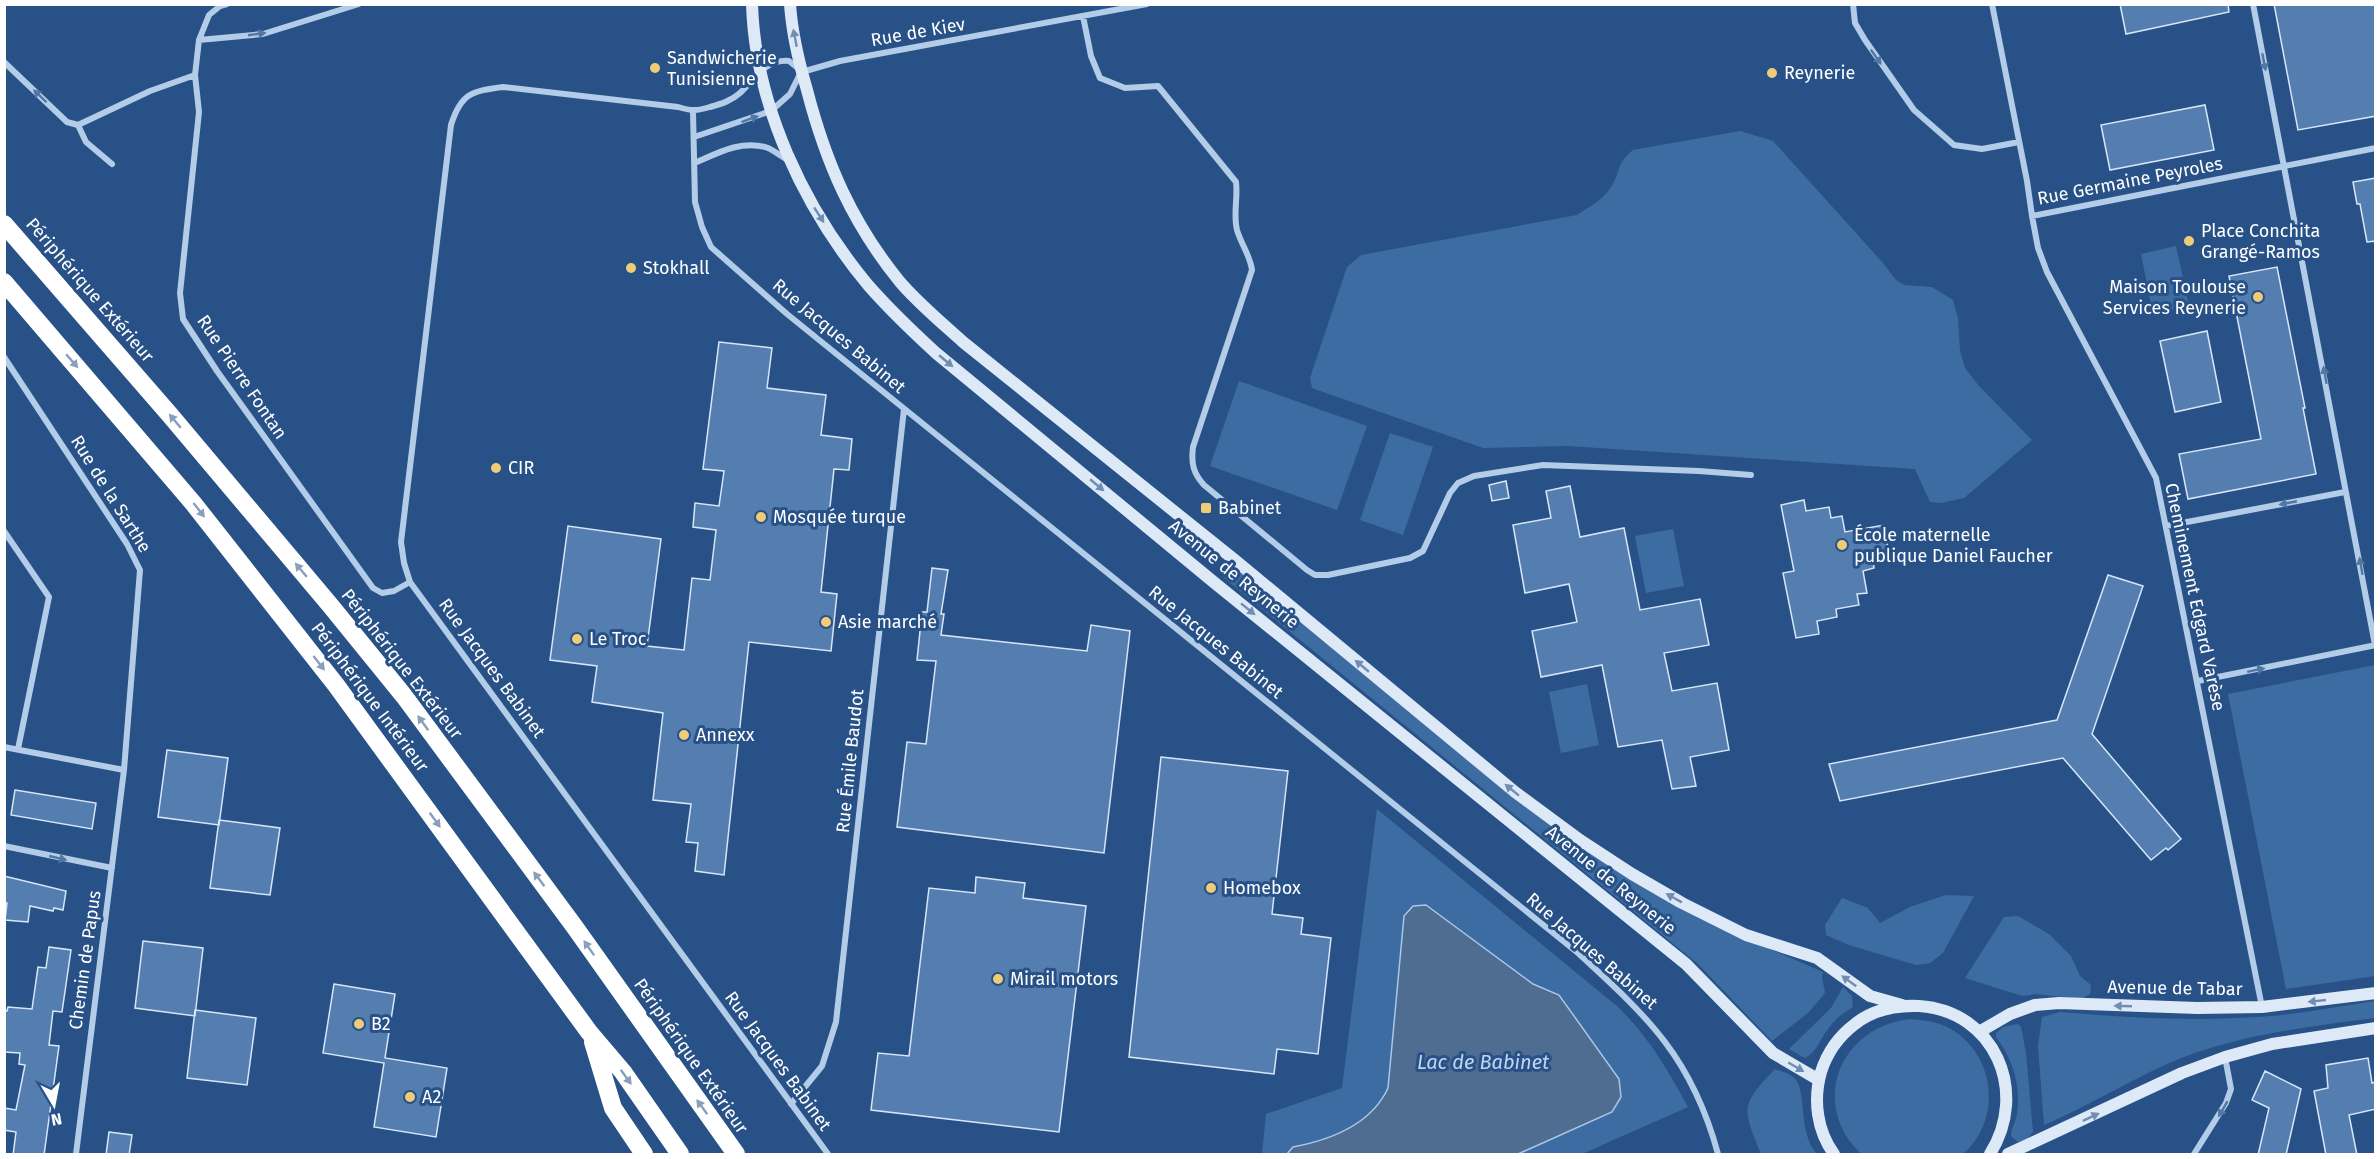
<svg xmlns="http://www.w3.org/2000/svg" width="2380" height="1159" font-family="'Fira Sans',sans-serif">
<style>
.green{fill:#3d6ca3}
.water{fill:#4f6c91;stroke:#a8c7e8;stroke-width:1.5}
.building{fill:#547eb0;stroke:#d7e6f6;stroke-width:1.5}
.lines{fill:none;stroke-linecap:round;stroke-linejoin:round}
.street{stroke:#b3cce8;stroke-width:6}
.secondary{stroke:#dde9f7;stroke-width:12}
.highway{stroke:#fff;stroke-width:18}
.oneway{fill:#5277a4}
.oneway2{fill:#708eb4}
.oneway3{fill:#89a0bd}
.poi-dot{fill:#f0cc79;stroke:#285287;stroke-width:2}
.labels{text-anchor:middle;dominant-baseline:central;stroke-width:6;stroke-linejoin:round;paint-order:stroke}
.street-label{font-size:18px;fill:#fff;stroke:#285287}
.poi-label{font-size:18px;fill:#fff;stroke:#285287;text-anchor:start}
.water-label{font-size:20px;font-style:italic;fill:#bfd6ef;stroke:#285287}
</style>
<rect width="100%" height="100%" fill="#285287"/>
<path class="green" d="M1740 131 1773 141 1883 263 1896 280 1904 285 1932 287 1953 300 1958 318 1960 351 1965 368 1979 386 2032 440 1964 498 1941 503 1930 502 1915 469 1568 446 1483 448 1312 388 1310 378 1347 267 1361 255 1577 215C1589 207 1603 200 1611 187 1622 170 1614 166 1633 150Z
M2176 246 2189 306 2153 314 2141 254Z
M1239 381 1367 426 1337 510 1210 466Z
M1390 433 1433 447 1403 535 1360 520Z
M1673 529 1684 586 1646 593 1635 536Z
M1234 566 1541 816 1756 943 1823 972 1822 977 1825 993 1808 1013 1772 1041 1698 964 1224 578Z
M2375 665V976L2286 989 2228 694Z
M1587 684 1599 745 1561 753 1549 692Z
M1377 809 1618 1007C1648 1036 1668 1070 1688 1107L1582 1154H1518L1612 1112 1558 995 1533 984 1388 1088C1371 1125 1330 1139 1293 1147L1287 1154H1262L1266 1114 1342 1088Z
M1946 895 1974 896 1943 953 1930 963 1916 965 1849 945 1826 935 1825 925 1842 898 1868 908 1880 923 1910 907Z
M2018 916 2049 934 2071 956 2080 976 2091 985 2090 994 2081 999 2036 994 2022 996 1965 978 2004 917Z
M1843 987 1852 996 1853 1007C1843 1013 1835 1019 1828 1029 1820 1039 1816 1053 1805 1058L1789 1049 1831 1008Z
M2375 1001V1018C2306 1027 2232 1035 2167 1064 2125 1083 2086 1107 2044 1125L2038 1046 2042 1017 2060 1012C2130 1018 2201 1022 2271 1016 2306 1013 2341 1006 2375 1001Z
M1909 1019C1921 1020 1933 1021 1945 1026 1995 1050 2004 1118 1963 1154H1861C1809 1104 1839 1028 1909 1019Z
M2018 1024 2021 1027 2026 1053 2033 1132 2027 1139 2018 1142 2011 1136C2011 1128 2016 1122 2017 1114 2021 1086 2013 1059 1996 1037V1033L2003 1027Z
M1775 1069C1783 1072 1791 1074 1796 1080 1807 1096 1798 1133 1817 1154H1761C1743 1109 1739 1106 1775 1069Z"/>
<path class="water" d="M1426 905 1533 984 1559 995 1619 1079 1621 1097 1612 1112 1518 1154H1287L1293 1147C1330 1140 1371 1125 1388 1088L1404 916 1413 906Z"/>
<path class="building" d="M2120 4H2228L2229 12 2126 34Z
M2274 4H2376V116L2298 130Z
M2205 105 2214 150 2110 170 2101 125Z
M2376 178V241L2367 242 2360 204H2357L2353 182Z
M2277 267 2305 408H2303L2316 474 2188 499 2179 454 2261 439 2229 276Z
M2207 331 2221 402 2175 412 2160 341Z
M719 342 772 348 767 388 826 395 821 435 852 439 849 470 834 469 821 592 837 594 831 651 749 642 724 875 695 871 698 843 686 842 691 804 653 800 663 713 592 702 597 666 550 660 568 526 661 539 647 646 684 650 692 578 710 580 716 530 693 527 695 503 719 506 724 471 703 469Z
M1506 481 1509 498 1492 501 1489 485Z
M1570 486 1580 537 1624 528 1640 610 1700 599 1709 645 1664 653 1672 691 1717 683 1729 750 1690 757 1696 786 1672 789 1662 740 1618 747 1602 665 1541 677 1532 631 1577 622 1569 584 1525 593 1513 525 1551 518 1546 491Z
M1804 500 1806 511 1829 507 1831 518 1842 516 1845 532 1884 525 1889 554 1873 558 1874 568 1863 571 1867 593 1857 594 1859 605 1836 609 1837 617 1817 621 1819 634 1796 638 1783 573 1794 571 1781 505Z
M932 568 948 570 941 614H944L941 635 1087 651 1091 625 1130 631 1104 853 897 827 907 742 926 744 936 661 917 660 922 612H927Z
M2108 575 2143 586 2092 734 2181 839 2168 850 2166 848 2151 860 2063 758 1840 801 1829 764 2057 720Z
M167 750 228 758 219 825 158 817Z
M1161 757 1288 771 1272 914 1303 918 1301 934 1331 938 1318 1054 1277 1049 1274 1074 1129 1057Z
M15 790 96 803 92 829 11 815Z
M219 820 280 828 270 895 210 888Z
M4 876 66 891 63 910 54 908 53 911 30 906 28 922 5 920 7 903H4Z
M976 877 1025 883 1023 898 1086 906 1059 1132 871 1110 878 1053 909 1056 929 888 975 893Z
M143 941 203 948 195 1016 135 1008Z
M49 947 71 950 62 1012 53 1011 49 1045 59 1046 44 1155H13L16 1132 4 1130V1108L16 1110 25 1065 19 1064 20 1053 4 1052V1010L7 1011 8 1007 32 1009 38 967 46 968Z
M334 984 395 994 385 1058 447 1068 436 1137 374 1127 384 1063 323 1053Z
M195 1010 256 1018 247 1085 187 1078Z
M2368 1058 2372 1083 2376 1082V1109L2349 1115 2357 1155H2326L2314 1091 2328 1088 2326 1065Z
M2265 1071 2301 1089 2286 1155H2258L2269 1108 2252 1100Z
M109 1132 132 1135 129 1155H106Z"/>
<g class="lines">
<path class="street" d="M227 4 220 6 209 15 199 40 195 75 199 112 180 293 183 319 217 371 373 588 382 593 394 591 410 582
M1853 4 1855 23 1865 40 1914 110 1954 145 1982 149 2019 142
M1992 4 2027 181 2032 216 2376 148
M2253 4 2375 645
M1083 16 1091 56 1100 78 1125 88 1158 86 1236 182C1238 199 1233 214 1237 230 1241 244 1250 255 1252 270L1193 447C1191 463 1193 473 1204 485L1307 570 1315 575H1328L1410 558 1423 551 1450 493 1458 483 1474 476 1543 465 1699 471 1751 475
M199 40 263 34 359 4
M4 62 67 122 78 125 150 91 195 75
M799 69 789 61C765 59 755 79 740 93 731 101 721 104 710 107 697 111 691 111 678 107L503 87C472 91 461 93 451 125L401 542 404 563 410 582 828 1154
M802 72 840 61 1147 4
M693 112 695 202 702 227 711 247 787 314 1578 953C1649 1018 1692 1058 1718 1154
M78 125 86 142 112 164
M694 137 771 111 790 94 801 72
M695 163C717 153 743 139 768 148 775 151 782 157 789 161
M2032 216 2038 248 2047 272 2156 478 2262 1007
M4 357 127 544 140 570 124 770 76 1154
M2166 526 2345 492
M4 531 49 597 18 749
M2198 681 2376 645
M4 747 124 770
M4 846 112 868
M791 1104 822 1066 836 1022 904 409
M2194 1154 2226 1103 2231 1089 2225 1057"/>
<path class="secondary" d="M752 4C755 105 804 208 868 285 889 309 912 331 936 353L1216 584 1686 964 1773 1053 1819 1080
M790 4C792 33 799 63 807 90 826 163 852 223 900 282 919 304 942 323 963 342L1236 561 1515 792 1580 840 1632 874 1682 903 1746 935 1817 958 1870 996 1902 1005
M1979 1032 2010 1014 2035 1005 2059 1003 2197 1008 2262 1007 2376 993
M1834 1154C1817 1131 1813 1100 1821 1072 1827 1053 1839 1036 1855 1024 1874 1009 1895 1005 1919 1006 1995 1011 2029 1092 1990 1154
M2008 1154 2182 1073 2225 1057 2272 1044 2376 1028"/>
<path class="highway" d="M4 224 170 415 330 605 404 696 574 926 736 1154
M4 282 193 503 336 685 589 1032 623 1072 680 1154
M593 1042 613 1108 644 1154"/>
</g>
<defs><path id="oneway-solid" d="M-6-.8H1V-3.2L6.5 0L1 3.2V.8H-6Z" transform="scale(1.5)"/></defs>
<g class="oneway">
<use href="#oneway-solid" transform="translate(257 34) rotate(-8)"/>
<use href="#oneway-solid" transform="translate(1876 57) rotate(55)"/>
<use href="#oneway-solid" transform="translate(2264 62) rotate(79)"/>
<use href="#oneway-solid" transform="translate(40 96) rotate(-136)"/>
<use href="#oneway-solid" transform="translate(750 119) rotate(-20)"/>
<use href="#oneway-solid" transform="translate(2325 375) rotate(-100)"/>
<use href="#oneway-solid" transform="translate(2288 503) rotate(169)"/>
<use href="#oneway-solid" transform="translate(2361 566) rotate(-100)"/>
<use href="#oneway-solid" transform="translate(2256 670) rotate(-12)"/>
<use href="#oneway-solid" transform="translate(58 858) rotate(13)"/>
<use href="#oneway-solid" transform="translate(2223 1109) rotate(120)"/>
</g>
<g class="oneway2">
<use href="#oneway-solid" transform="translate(795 38) rotate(-101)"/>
<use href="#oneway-solid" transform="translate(819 215) rotate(57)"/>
<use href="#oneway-solid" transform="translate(946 361) rotate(40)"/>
<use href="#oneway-solid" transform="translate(1097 485) rotate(40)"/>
<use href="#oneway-solid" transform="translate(1248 609) rotate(39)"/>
<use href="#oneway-solid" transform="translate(1362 666) rotate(-140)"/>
<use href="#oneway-solid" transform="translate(1512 790) rotate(-141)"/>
<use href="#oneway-solid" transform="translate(1674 898) rotate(-151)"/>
<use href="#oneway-solid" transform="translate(1849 981) rotate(-144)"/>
<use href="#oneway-solid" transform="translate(2317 1001) rotate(174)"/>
<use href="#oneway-solid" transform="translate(2123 1006) rotate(-178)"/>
<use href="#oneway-solid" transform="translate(1796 1067) rotate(30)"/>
<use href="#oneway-solid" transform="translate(2091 1117) rotate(-25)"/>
</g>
<g class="oneway3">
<use href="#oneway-solid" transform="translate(72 361) rotate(49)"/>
<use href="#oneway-solid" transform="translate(175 421) rotate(-130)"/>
<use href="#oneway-solid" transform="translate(199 510) rotate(52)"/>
<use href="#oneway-solid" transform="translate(301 570) rotate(-130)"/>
<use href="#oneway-solid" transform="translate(319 663) rotate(52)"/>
<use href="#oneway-solid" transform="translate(423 723) rotate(-126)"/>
<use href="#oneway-solid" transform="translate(435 820) rotate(54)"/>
<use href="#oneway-solid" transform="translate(539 879) rotate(-127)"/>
<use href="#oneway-solid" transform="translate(589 948) rotate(-125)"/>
<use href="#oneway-solid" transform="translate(626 1077) rotate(54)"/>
<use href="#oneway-solid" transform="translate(702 1107) rotate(-126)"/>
</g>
<g class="poi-dot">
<circle cx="655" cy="68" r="6"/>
<circle cx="1772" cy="73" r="6"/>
<circle cx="2189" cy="241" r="6"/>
<circle cx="631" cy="268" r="6"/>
<circle cx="2258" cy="297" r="6"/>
<circle cx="496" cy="468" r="6"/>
<rect x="1200" y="502" width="12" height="12" rx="3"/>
<circle cx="761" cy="517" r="6"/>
<circle cx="1842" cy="545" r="6"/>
<circle cx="826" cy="622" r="6"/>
<circle cx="577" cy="639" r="6"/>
<circle cx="684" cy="735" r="6"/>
<circle cx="1211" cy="888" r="6"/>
<circle cx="998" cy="979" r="6"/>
<circle cx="359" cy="1024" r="6"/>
<circle cx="410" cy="1097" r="6"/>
</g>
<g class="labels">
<g class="street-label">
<text transform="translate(918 32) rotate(-10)">Rue de Kiev</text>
<text transform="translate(2130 181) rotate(-11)">Rue Germaine Peyroles</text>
<text transform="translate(90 290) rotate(49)">Périphérique Extérieur</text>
<text transform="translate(839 336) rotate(40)">Rue Jacques Babinet</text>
<text transform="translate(242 377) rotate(56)">Rue Pierre Fontan</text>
<text transform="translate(111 494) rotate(58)">Rue de la Sarthe</text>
<text transform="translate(1234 574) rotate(39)">Avenue de Reynerie</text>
<text transform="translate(2195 597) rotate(78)">Cheminement Edgard Varèse</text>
<text transform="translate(1216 642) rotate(39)">Rue Jacques Babinet</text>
<text transform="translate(402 664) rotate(52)">Périphérique Extérieur</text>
<text transform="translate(492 668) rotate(54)">Rue Jacques Babinet</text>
<text transform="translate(370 697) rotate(53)">Périphérique Intérieur</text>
<text transform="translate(850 761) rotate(-84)">Rue Émile Baudot</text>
<text transform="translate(1611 880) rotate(39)">Avenue de Reynerie</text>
<text transform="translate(1592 951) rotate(41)">Rue Jacques Babinet</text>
<text transform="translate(85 960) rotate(-82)">Chemin de Papus</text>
<text transform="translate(2175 988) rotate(1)">Avenue de Tabar</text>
<text transform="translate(691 1056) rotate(55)">Périphérique Extérieur</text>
<text transform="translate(778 1061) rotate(54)">Rue Jacques Babinet</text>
</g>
<g class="poi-label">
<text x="667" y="58">Sandwicherie<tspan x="667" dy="21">Tunisienne</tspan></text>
<text x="1784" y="73">Reynerie</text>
<text x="2201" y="231">Place Conchita<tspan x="2201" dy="21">Grangé-Ramos</tspan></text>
<text x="643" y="268">Stokhall</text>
<text x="2246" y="287" text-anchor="end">Maison Toulouse<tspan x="2246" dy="21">Services Reynerie</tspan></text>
<text x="508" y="468">CIR</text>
<text x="1218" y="508">Babinet</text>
<text x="773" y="517">Mosquée turque</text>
<text x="1854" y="535">École maternelle<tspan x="1854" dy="21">publique Daniel Faucher</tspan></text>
<text x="838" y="622">Asie marché</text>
<text x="589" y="639">Le Troc</text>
<text x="696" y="735">Annexx</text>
<text x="1223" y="888">Homebox</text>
<text x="1010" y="979">Mirail motors</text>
<text x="371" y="1024">B2</text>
<text x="422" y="1097">A2</text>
</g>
<g class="water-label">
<text x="1483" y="1062">Lac de Babinet</text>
</g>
</g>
<rect width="2380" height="1159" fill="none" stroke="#ffffff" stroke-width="12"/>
<g transform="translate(54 1105) rotate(170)" stroke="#285287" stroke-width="4.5" paint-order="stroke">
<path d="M0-4.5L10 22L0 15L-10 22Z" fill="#ffffff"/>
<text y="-9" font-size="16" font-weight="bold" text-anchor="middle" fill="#ffffff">N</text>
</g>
</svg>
